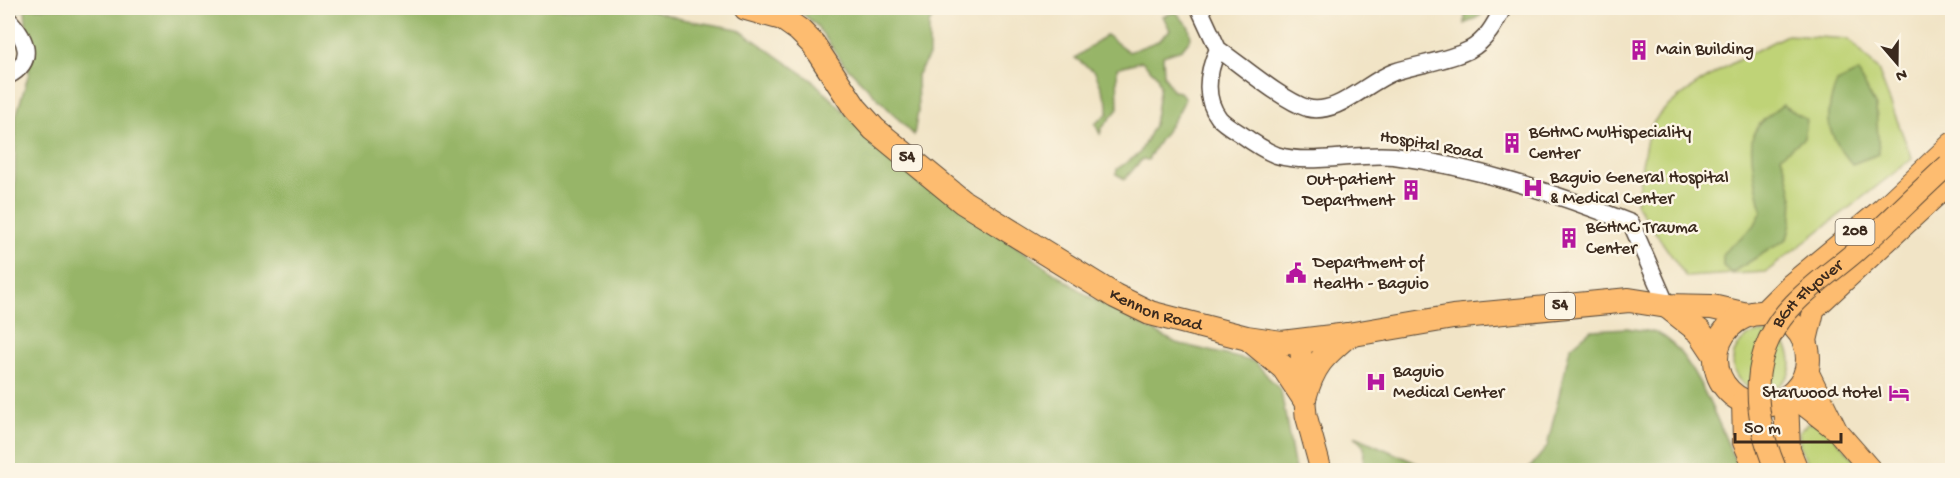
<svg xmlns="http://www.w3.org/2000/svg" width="1960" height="478" font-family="'Gochi Hand',sans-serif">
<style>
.green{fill:#bfd377;stroke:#7d7e4a;stroke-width:1.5}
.forest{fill:#97b568;stroke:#697043;stroke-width:1.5}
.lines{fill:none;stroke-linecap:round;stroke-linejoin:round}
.stream{stroke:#4eb7cc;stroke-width:4.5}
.minor-casing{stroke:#564637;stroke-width:19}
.major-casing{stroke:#564637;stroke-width:23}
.highway-casing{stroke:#564637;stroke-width:26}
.minor{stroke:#fff;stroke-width:16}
.major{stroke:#fdbc6f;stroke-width:21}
.highway{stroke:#fdbc6f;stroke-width:24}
.major-bridge-casing{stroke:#564637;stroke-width:23;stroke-linecap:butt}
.major-bridge{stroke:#fdbc6f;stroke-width:21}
.labels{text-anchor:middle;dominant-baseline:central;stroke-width:5;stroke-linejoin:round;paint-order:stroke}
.shield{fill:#fcf5e5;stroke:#75675a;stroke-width:1.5}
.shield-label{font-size:16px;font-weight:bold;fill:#3b2a1e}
.poi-label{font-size:18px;fill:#3b2a1e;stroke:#fcf5e5;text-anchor:start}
.street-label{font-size:18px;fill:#3b2a1e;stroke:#fcf5e5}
</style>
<rect width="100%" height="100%" fill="#fcf5e5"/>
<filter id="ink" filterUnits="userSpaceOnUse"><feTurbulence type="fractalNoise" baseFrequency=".0167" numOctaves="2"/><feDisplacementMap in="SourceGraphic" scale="12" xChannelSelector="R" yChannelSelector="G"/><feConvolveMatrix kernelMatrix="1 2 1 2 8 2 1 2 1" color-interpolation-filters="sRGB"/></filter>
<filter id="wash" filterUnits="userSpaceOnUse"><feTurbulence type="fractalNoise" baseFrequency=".008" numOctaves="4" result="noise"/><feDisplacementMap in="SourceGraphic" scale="24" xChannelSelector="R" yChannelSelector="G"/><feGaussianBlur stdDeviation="1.35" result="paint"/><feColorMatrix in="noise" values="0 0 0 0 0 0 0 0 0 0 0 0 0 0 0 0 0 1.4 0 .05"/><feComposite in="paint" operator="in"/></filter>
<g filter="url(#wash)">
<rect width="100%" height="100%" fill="#f1e4c6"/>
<path class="green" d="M1787 35 1849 39 1878 70 1912 159 1766 272 1686 277 1636 204C1640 184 1643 144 1651 127 1666 95 1754 51 1787 35Z
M1733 362a29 29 0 1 1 58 0a29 29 0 1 1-58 0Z
M1808 423 1822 424 1864 470H1812L1800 446 1799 432Z"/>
<path class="forest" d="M25 8H645L681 19 738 29 812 80 863 130 1000 235 1088 296 1176 343 1255 362 1281 391 1295 470H8V331L13 280 16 116 29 73Z
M796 8H938L929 24V56L917 75 918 111 914 135 843 63 817 26Z
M1465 8H1486L1480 16 1465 24Z
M1176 12 1189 27 1191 38 1182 49 1163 55 1164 75 1173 91 1180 92 1185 98C1180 116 1157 140 1148 160L1142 159 1125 179 1116 174 1117 169 1139 154 1154 125 1160 86 1157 76 1142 61 1117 68 1118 109 1102 128 1100 134 1095 124 1108 113V104L1095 72 1075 58 1106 35 1129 52 1158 41 1170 30 1163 16Z
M1858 72 1876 107 1879 154 1852 164C1827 134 1822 119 1837 82Z
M1783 105 1807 120 1804 138 1781 156C1793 190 1797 204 1787 239L1731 273 1723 266V253L1754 226 1762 211C1758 193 1748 153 1753 135 1758 122 1772 113 1783 105Z
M1627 328C1636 330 1650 330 1659 334 1693 350 1724 437 1739 470H1528L1547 447 1570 348 1591 330Z
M1355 436 1425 467 1447 470H1363L1364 447Z"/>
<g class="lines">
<path class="stream" d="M17 8 21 9"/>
</g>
</g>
<g filter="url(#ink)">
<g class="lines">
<g class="minor-casing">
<path id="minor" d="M1199 8 1218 49C1208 71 1203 97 1219 118 1224 124 1235 130 1241 134 1252 142 1264 150 1276 155 1310 166 1358 152 1394 156 1476 167 1555 193 1631 223L1667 306
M8 19C27 39 36 61 8 76
M1218 49C1240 64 1283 101 1307 108 1337 116 1367 82 1394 72 1418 64 1447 61 1469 50 1486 41 1495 24 1503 8"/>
</g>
<g class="major-casing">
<path id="major" d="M1762 313 1791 284 1883 208 1952 143
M1300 341 1306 415 1321 470
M1806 343 1814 309 1952 181
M1807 370 1837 431 1871 470
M1791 395 1832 427"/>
</g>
<g class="highway-casing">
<g id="highway">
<path id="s1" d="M746 8 782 18 799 30 813 44 855 108 874 129 963 202 1115 296 1150 313 1247 338 1282 343 1348 335 1453 317 1629 300 1667 306 1712 307 1747 315"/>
<path d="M1667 306 1700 332 1716 356"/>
<circle cx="1762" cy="359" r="46"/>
<path d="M1249 339 1284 368 1304 398"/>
<path d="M1304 398C1313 365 1323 356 1348 335"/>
<path d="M1786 398 1788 450 1796 470"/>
<path d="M1744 401 1745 442 1757 470"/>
</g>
</g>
<use href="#minor" class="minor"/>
<use href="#major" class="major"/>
<use href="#highway" class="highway"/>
<g class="major-bridge-casing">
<g id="major-bridge">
<path id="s2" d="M1776 470C1752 413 1747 351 1794 304 1812 285 1834 270 1854 253 1886 225 1916 194 1948 165"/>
</g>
</g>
<use href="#major-bridge" class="major-bridge"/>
</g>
</g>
<defs>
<g id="building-bare" transform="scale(1.62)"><path d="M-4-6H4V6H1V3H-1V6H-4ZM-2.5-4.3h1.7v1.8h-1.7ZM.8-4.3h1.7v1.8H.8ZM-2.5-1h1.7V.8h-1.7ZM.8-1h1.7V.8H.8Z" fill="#b5179e" stroke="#fcf5e5" stroke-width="2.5" paint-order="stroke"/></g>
<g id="hospital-bare" transform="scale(1.62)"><path d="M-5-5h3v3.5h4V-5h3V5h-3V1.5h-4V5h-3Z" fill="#b5179e" stroke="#fcf5e5" stroke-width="2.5" paint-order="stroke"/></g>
<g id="civic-bare" transform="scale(1.62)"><path d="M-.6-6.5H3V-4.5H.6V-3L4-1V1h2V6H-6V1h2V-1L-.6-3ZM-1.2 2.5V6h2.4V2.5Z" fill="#b5179e" stroke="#fcf5e5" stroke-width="2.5" paint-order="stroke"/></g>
<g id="hotel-bare" transform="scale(1.62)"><path d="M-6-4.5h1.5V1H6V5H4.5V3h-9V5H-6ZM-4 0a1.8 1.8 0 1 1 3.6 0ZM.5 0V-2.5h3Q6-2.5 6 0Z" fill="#b5179e" stroke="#fcf5e5" stroke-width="2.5" paint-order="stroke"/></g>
</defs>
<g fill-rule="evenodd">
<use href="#building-bare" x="1639" y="50"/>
<use href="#building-bare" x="1512" y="143"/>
<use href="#hospital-bare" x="1533" y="188"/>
<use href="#building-bare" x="1411" y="190"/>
<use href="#building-bare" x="1569" y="238"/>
<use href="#civic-bare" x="1296" y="273"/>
<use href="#hospital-bare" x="1376" y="382"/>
<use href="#hotel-bare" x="1899" y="393"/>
</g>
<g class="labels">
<g class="shield">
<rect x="892" y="145" width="30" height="26" rx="4.5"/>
<rect x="1835.5" y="219" width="39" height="26" rx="4.5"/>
<rect x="1545" y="293" width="30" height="26" rx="4.5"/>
</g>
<g class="shield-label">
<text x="907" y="158">54</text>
<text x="1855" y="232">208</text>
<text x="1560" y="306">54</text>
</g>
<g class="poi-label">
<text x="1656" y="50">Main Building</text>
<text x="1529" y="133">BGHMC Multispeciality<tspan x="1529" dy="21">Center</tspan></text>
<text x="1550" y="178">Baguio General Hospital<tspan x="1550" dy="21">&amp; Medical Center</tspan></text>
<text x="1394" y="180" text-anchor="end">Out-patient<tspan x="1394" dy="21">Department</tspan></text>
<text x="1586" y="228">BGHMC Trauma<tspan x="1586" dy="21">Center</tspan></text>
<text x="1313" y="263">Department of<tspan x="1313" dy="21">Health - Baguio</tspan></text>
<text x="1393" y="372">Baguio<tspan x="1393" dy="21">Medical Center</tspan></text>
<text x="1882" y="393" text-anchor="end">Starwood Hotel</text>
</g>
<g class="street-label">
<text transform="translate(1431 146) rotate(10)">Hospital Road</text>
<text stroke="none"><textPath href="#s2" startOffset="195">BGH Flyover</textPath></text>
<text stroke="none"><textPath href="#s1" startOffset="520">Kennon Road</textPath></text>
</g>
</g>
<rect width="1960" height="478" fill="none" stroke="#fcf5e5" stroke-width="30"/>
<g transform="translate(1897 63) rotate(160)" stroke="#fcf5e5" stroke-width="4.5" paint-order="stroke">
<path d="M0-4.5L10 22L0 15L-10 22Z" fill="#3b2a1e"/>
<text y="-9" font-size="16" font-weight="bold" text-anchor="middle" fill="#3b2a1e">N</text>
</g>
<path d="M1735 433v9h106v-9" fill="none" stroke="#3b2a1e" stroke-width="3"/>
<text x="1744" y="433" font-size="18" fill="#3b2a1e" stroke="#fcf5e5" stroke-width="4.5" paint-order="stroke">50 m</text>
</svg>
